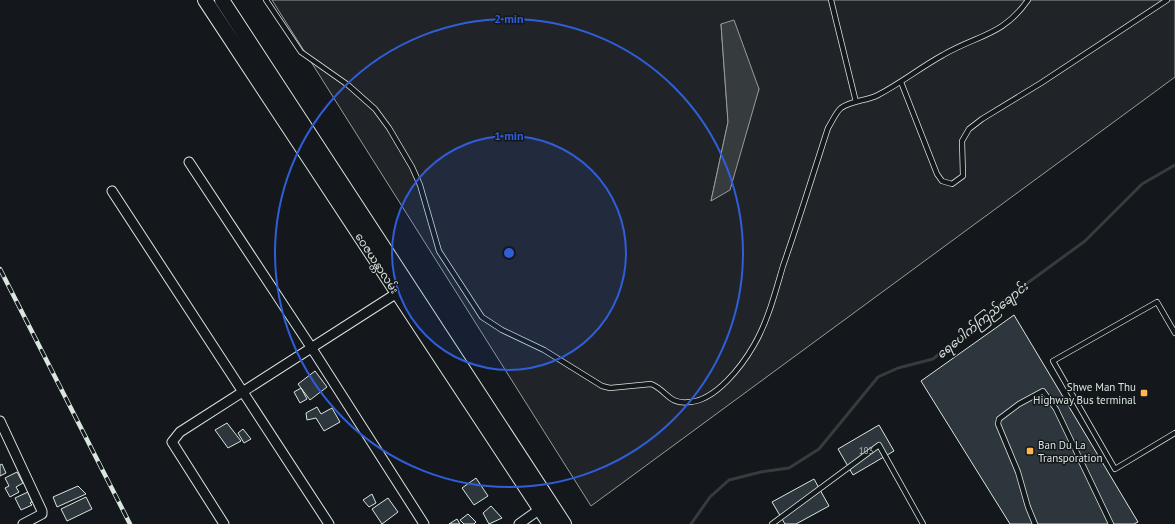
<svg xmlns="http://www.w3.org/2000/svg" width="1175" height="524" font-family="'PT Sans','Noto Sans Myanmar',sans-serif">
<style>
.green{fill:#202428;stroke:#939e99;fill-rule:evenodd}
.water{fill:#363b3e;stroke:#939e99}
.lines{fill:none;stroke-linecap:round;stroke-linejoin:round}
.stream{stroke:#363b3e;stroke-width:3}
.building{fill:#2c363c;stroke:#d8e6dc}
.lane-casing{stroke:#d8e6dc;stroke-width:6}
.street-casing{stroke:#d8e6dc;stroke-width:11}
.primary-casing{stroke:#d8e6dc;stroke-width:16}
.lane{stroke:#14181c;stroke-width:4.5}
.street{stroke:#14181c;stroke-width:9}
.primary{stroke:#14181c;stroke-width:14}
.rail-casing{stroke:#d8e6dc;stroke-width:4.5}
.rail{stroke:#14181c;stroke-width:3;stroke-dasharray:9;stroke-linecap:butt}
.ring{fill:none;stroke:#305dd8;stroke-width:2}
.poi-dot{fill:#ffb74d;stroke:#14181c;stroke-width:1.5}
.labels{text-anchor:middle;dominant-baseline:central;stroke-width:3;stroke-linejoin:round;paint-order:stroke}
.number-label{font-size:9px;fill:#adbab4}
.street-label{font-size:11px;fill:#d8e6dc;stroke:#14181c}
.poi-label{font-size:11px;fill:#d8e6dc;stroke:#14181c;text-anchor:end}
.water-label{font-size:12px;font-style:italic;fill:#d8e6dc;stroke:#14181c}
.centre{fill:#305dd8;stroke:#14181c;stroke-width:2}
.ring-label{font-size:12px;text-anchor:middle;font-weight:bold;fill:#305dd8;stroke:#14181c;stroke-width:3;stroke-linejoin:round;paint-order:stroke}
</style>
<rect width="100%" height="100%" fill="#14181c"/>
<path class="green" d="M272 0H1175V77L591 506ZM721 24 759 89 711 201 728 122Z"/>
<path class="water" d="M734 20 759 89 730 190 711 201 728 122 721 24Z"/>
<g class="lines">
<path class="stream" d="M691 524 710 497 729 480 761 472 789 468 819 449 878 377 898 368 933 359 1011 295 1085 241 1142 184 1175 165"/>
</g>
<path class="building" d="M1014 315 1138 522 1134 524H1010L921 381Z
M315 371 327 387 310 400 298 384Z
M301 388 307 399 300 403 294 392Z
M317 407 321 414 332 408 340 422 324 431 316 418 307 420 306 413Z
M227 423 241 441 228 448 215 430Z
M879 425 894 451 853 475 838 449Z
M243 429 251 439 244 443 238 433Z
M2 464 6 473 0 476V465Z
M17 472 23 483 16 487 19 492 10 497 5 488 9 486 5 478Z
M476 478 488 496 474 505 462 488Z
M814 479 829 506 796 524H785L772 502Z
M78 486 86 494 57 507 53 497Z
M28 492 32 502 30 503 32 505 21 510 15 498Z
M372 494 376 503 369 507 363 500Z
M86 497 92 509 67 521 61 509Z
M388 498 398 512 382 524 372 509Z
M491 506 502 518 489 524 483 513Z
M468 514 476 522 474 524H464L460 520Z
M457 519 460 524H449Z"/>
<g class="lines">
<g class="lane-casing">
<path id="lane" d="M266 0 301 52 348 85 375 109 389 128 412 167 420 185 439 251 482 317 502 330 544 350 602 386 610 388 651 384C667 390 668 405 690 402 716 400 742 366 754 345 768 321 775 293 783 266 799 220 813 174 828 128 832 122 836 112 841 108 852 100 867 101 878 95 901 83 921 67 943 55 977 35 1003 36 1028 0
M831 0 856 102
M901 82 937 174 942 181 952 184 963 176 962 141 969 129 982 119 1041 83 1167 0
M1175 333 1157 302 1053 361 1115 469 1175 433
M772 524 879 445 923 524
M1035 524 1028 507 1018 472 998 424 999 419 1019 404 1043 391 1056 409 1111 524"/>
</g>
<g class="street-casing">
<path id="street" d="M189 162 311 347 424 524
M112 191 329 524
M0 421 42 511V514L23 524
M224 524 172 442 180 432 397 293
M519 524 540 509"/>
</g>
<g class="primary-casing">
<path id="primary" d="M205 0 550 524
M222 0 564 524"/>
</g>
<use href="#lane" class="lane"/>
<use href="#street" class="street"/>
<use href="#primary" class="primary"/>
<g class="rail-casing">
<path id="rail" d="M0 269 130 524"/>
</g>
<use href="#rail" class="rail"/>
</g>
<circle cx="509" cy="253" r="117" fill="#305dd8" fill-opacity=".12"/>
<g class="ring">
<circle cx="509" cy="253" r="117"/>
<circle cx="509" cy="253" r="234"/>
</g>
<g class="poi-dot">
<rect x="1140" y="389" width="8" height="8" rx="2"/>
<rect x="1026" y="447" width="8" height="8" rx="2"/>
</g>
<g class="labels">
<g class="number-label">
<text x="866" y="450">103</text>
</g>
<g class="street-label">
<text transform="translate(377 263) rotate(57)">ဝေဇယန္တာလမ်း</text>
</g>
<g class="poi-label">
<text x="1136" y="387">Shwe Man Thu<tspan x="1136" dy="13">Highway Bus terminal</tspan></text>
<text x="1038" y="445" text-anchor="start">Ban Du La<tspan x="1038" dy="13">Transporation</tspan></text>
</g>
<g class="water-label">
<text transform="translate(982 320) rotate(-39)">ရေပေါက်ကြည်ချောင်း</text>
</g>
</g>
<circle cx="509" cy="253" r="6" class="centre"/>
<g class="ring-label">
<text x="509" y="23">2 min</text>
<text x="509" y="140">1 min</text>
</g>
</svg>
